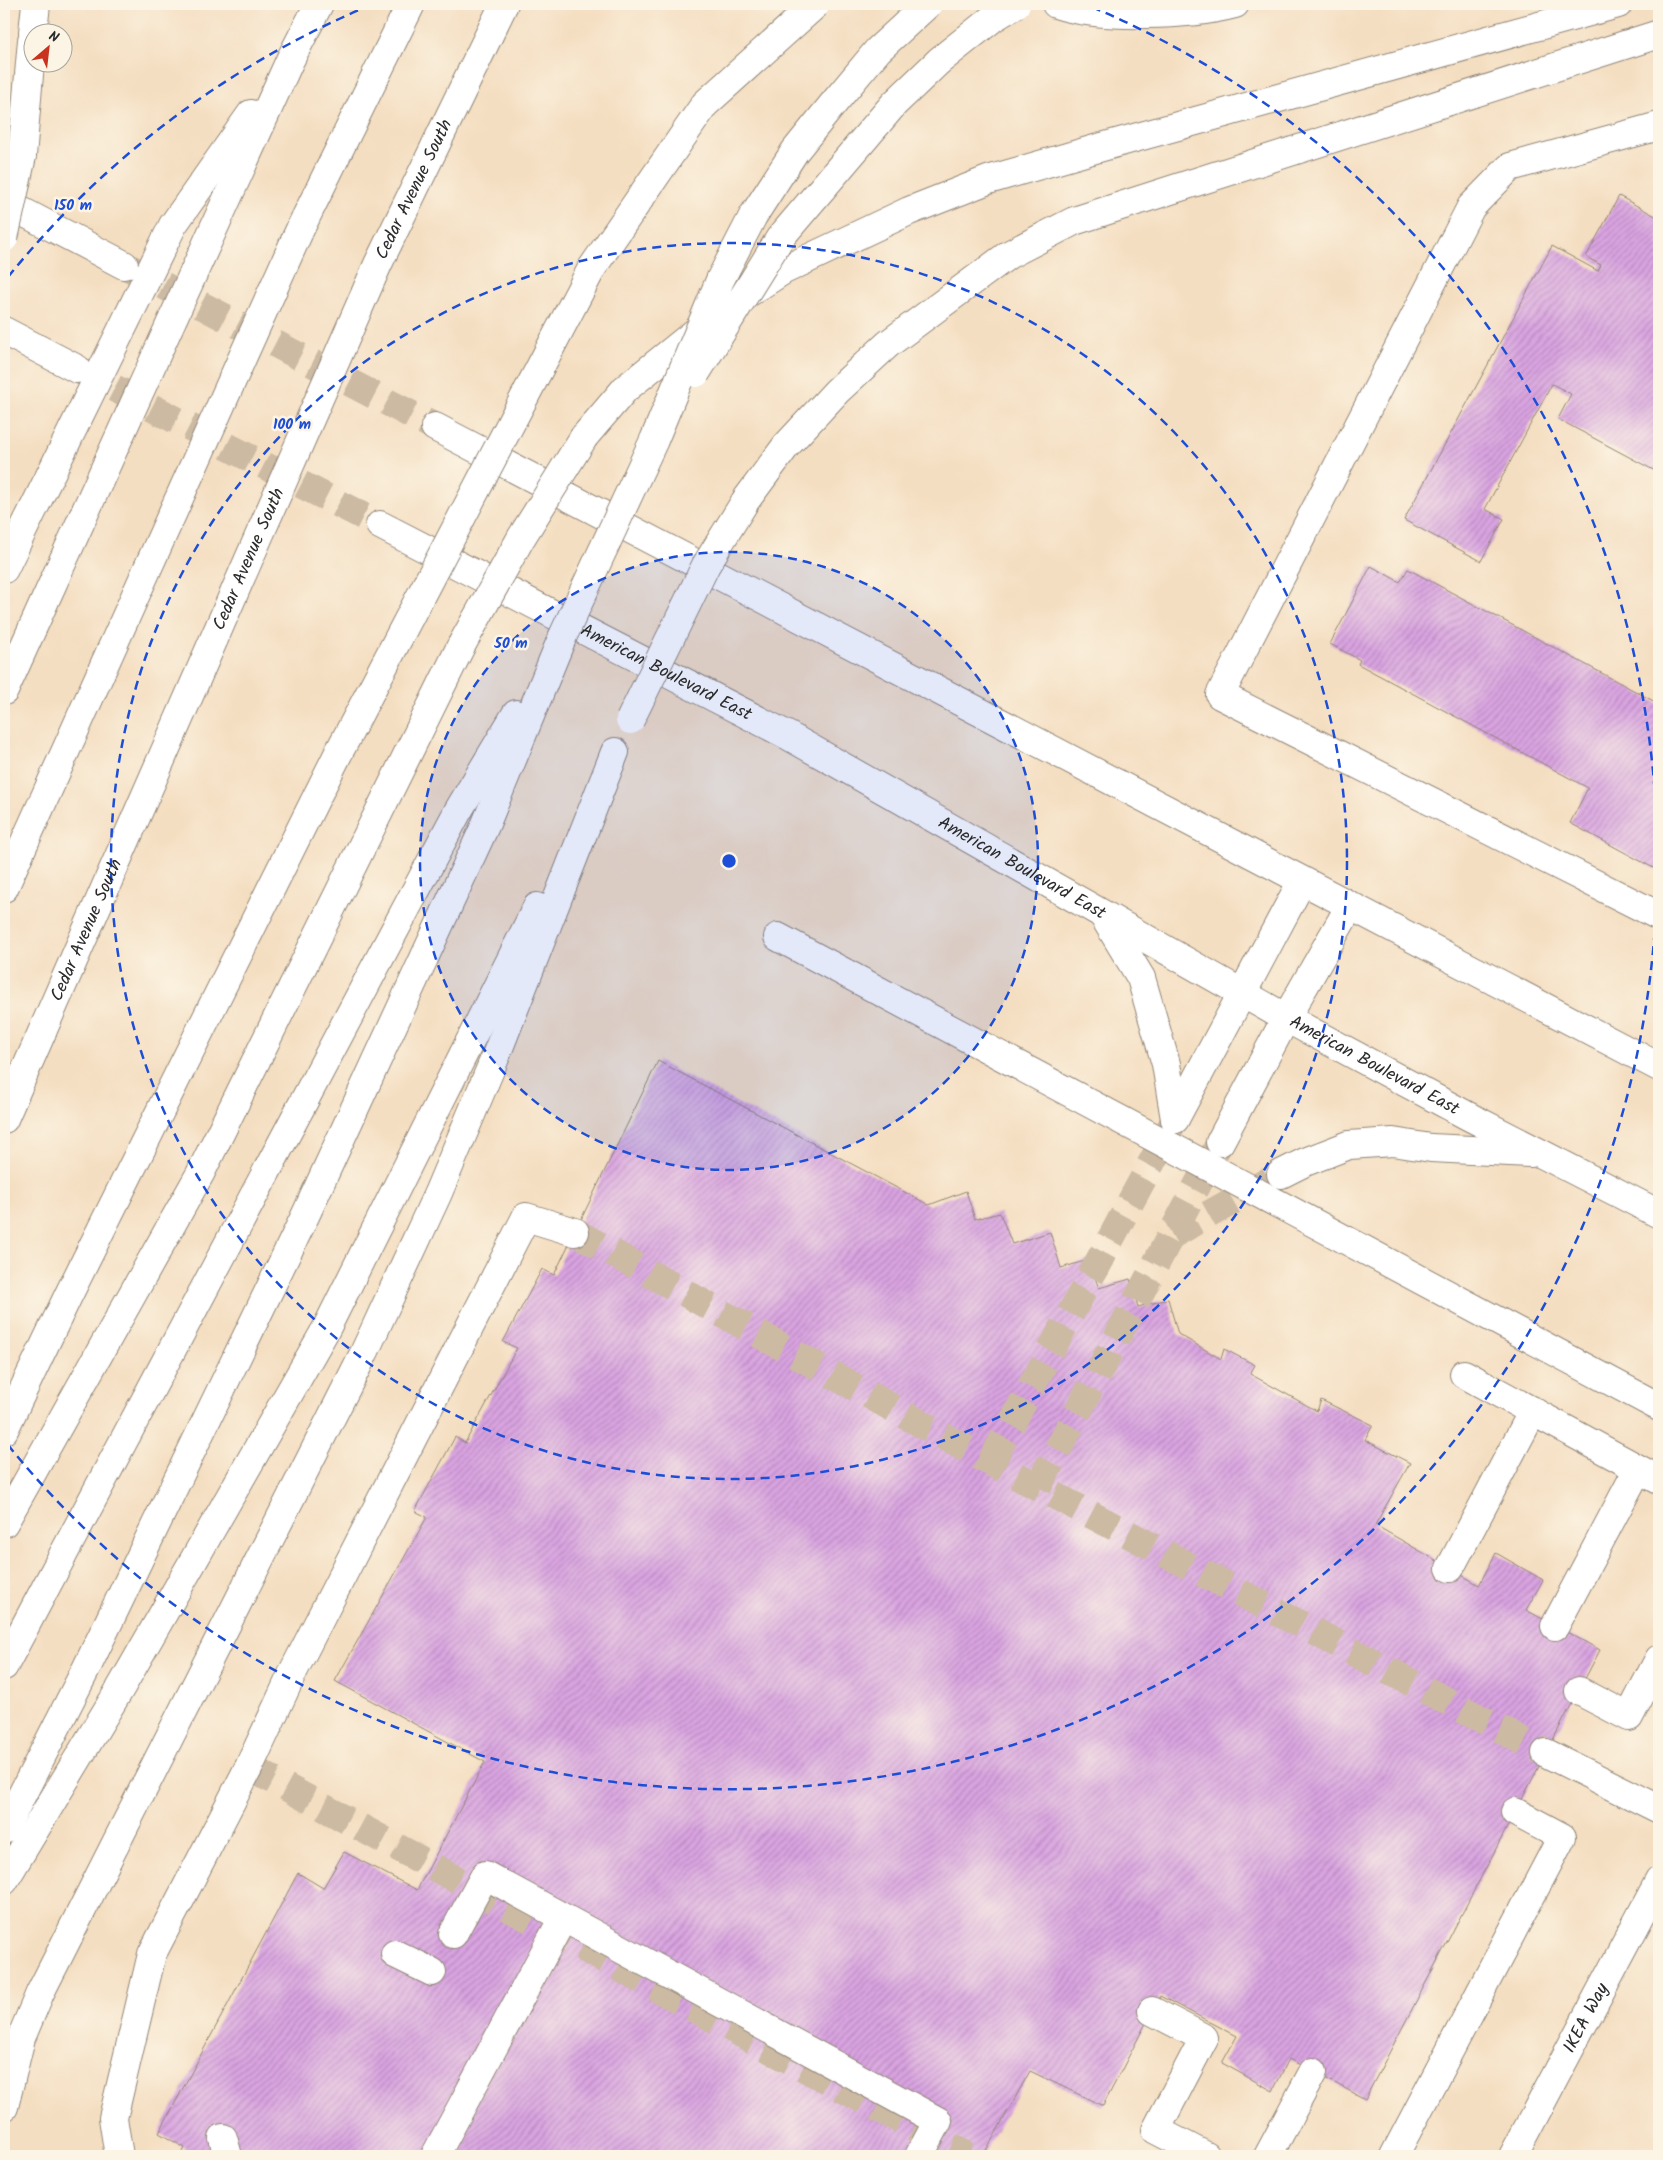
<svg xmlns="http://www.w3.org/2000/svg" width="1663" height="2160" font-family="Kalam,sans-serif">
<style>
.building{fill:url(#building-hatch)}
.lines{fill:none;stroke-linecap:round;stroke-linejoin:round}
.minor-tunnel{stroke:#ccbaa3;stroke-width:28;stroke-dasharray:28 14;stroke-linecap:butt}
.major-tunnel{stroke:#ccbaa3;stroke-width:28;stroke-dasharray:28 14;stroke-linecap:butt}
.minor-casing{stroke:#908476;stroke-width:30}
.major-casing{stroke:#908476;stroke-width:30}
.highway-casing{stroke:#908476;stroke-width:30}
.minor{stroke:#fff;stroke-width:28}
.major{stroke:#fff;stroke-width:28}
.highway{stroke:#fff;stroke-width:28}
.highway-bridge-casing{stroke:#908476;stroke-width:30;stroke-linecap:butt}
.highway-bridge{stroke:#fff;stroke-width:28}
.ring{fill:none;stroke:#1d4ed8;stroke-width:2.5;stroke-dasharray:9 6}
.labels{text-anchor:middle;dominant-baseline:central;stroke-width:5;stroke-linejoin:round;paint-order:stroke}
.street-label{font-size:18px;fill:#2b2b2b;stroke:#fcf5e5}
.centre{fill:#1d4ed8;stroke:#fcf5e5;stroke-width:2.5}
.ring-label{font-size:15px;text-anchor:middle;font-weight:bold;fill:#1d4ed8;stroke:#fcf5e5;stroke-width:5;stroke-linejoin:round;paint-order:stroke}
</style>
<defs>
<pattern id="building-hatch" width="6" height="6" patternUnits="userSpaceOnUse" patternTransform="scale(1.25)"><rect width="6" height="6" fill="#daa4e2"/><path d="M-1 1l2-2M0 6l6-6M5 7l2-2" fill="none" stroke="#b186b7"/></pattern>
</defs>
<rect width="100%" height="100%" fill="#fcf5e5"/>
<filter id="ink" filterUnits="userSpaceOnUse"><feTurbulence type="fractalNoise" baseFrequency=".02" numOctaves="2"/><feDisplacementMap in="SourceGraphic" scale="10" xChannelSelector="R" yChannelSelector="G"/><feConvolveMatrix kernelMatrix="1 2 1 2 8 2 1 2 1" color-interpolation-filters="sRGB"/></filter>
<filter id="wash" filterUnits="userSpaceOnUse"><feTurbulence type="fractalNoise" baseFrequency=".0096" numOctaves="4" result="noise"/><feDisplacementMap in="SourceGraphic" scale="20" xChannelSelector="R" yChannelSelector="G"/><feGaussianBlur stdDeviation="1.12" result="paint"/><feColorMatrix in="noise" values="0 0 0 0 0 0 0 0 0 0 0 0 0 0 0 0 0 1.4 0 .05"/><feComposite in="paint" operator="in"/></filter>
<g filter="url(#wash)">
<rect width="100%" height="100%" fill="#f4dec1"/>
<g id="blocks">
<path class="building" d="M1619 196 1659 218V473L1558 419 1571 394 1552 384 1485 509 1504 519 1481 561 1404 520 1552 246 1598 271 1601 265 1586 257Z
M1371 566 1400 582 1408 569 1659 704V871L1570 823 1588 788 1358 664 1360 660 1330 644Z
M658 1061 929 1205 966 1191 975 1219 1000 1213 1012 1244 1050 1232 1061 1268 1088 1260 1099 1288 1130 1279 1138 1307 1168 1299 1178 1334 1221 1359 1224 1349 1255 1365 1250 1374 1317 1411 1321 1400 1373 1425 1365 1440 1410 1463 1375 1525 1479 1585 1496 1553 1543 1580 1526 1610 1600 1650 1365 2099 1289 2059 1273 2091 1222 2063 1237 2036 1160 1996 1103 2106 1030 2071 983 2156H181L185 2148 159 2133 298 1873 323 1888 344 1852 417 1890 485 1762 335 1681 427 1517 415 1511 455 1437 465 1443 517 1348 503 1342 542 1269 554 1275Z"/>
</g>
</g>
<g filter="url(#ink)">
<use href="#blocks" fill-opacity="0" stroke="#908476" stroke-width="1"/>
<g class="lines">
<path class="minor-tunnel" d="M575 1232 981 1457 1546 1753
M991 1462 1174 1121
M1038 1487 1218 1146
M249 1767 967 2156"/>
<path class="major-tunnel" d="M126 266 435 427
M77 369 380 525
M1172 1235 1281 1174"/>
<g class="minor-casing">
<g id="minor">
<path d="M1659 126 1510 167 1471 207 1220 695 1659 916"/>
<path d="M778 937 1659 1407"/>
<path d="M1175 1119 1302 881"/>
<path d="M1220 1142 1286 1018 1350 906"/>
<path d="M1464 1374 1659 1480"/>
<path d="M1450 1568 1533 1411"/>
<path d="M1555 1626 1638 1469"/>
<path d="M1579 1691 1629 1717 1659 1659"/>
<path d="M1546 1753 1659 1809"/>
<path d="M453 1934 485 1875 938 2121 919 2156"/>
<path d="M395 1954 432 1972"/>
<path d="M1152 2011 1204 2038 1156 2130 1206 2156"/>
<path d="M223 2138 228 2156"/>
<path d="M119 2156 113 2118 152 1954 249 1767 294 1670 526 1217 575 1232"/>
<path d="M435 2156 563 1918"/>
<path d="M1268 2156 1313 2072"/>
<path d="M1394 2156 1562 1837 1515 1812"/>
<path id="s1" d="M1513 2156 1659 1881"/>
</g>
</g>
<g class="major-casing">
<g id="major">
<path d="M4 202 124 265"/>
<path d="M4 331 77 369"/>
<path d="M435 427 1659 1067"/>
<path id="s2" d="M380 525 787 735 1286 1018 1466 1115 1659 1214"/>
<path d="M1103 915 1141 978 1166 1064 1175 1119"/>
<path d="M1281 1174 1305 1162 1349 1145 1393 1142 1431 1148 1530 1153"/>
</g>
</g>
<g class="highway-casing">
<g id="highway">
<path d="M1056 4C1100 19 1190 16 1235 4"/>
<path d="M33 32 36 4"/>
<path d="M22 156 32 40"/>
<path d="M584 437 625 389 728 306 784 270 909 211 988 180 1102 147 1618 4"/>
<path d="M746 500 786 446 837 391 888 344 1008 255 1074 221 1659 34"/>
<path d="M4 569 173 225 251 114"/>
<path d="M4 691 290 60 319 4"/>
<path d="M4 888 301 227 411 4"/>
<path id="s3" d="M4 1119 378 264 504 4"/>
<path d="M4 1430 69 1294 340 750"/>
<path d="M4 1523 200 1174 461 646"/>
<path d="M4 1666 458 811 516 714"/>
<path d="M4 1830 86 1669 306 1214 485 826 562 638"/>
<path d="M4 1881 120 1689 326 1329 537 907"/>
<path d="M4 2107 21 2038 40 1993 364 1353 438 1193 495 1058 615 752"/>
</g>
</g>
<use href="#minor" class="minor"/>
<use href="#major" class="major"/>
<use href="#highway" class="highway"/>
<g class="highway-bridge-casing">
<path id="highway-bridge" d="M4 238 22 156
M696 373 780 238 894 104 939 61 993 18 1016 4
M562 638 654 440 720 280 753 216 795 151 833 104 878 50 928 4
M461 646 521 538 584 437
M630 720 706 565 746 500
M340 750 592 268 705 104 816 4"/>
</g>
<use href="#highway-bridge" class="highway-bridge"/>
</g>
</g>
<circle cx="729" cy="861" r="309" fill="#1d4ed8" fill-opacity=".12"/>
<g class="ring">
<circle cx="729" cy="861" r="309"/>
<circle cx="729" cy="861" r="618"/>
<path d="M8 277A928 928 0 0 1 366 7M1092 7A928 928 0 1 1 8 1445"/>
</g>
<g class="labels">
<g class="street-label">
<text stroke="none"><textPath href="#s3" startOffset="1016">Cedar Avenue South</textPath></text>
<text stroke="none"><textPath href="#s3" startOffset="611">Cedar Avenue South</textPath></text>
<text stroke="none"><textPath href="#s2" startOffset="322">American Boulevard East</textPath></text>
<text stroke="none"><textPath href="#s2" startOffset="728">American Boulevard East</textPath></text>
<text stroke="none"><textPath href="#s3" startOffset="206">Cedar Avenue South</textPath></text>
<text stroke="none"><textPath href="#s2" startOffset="1132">American Boulevard East</textPath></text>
<text stroke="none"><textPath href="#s1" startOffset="156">IKEA Way</textPath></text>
</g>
</g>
<circle cx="729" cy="861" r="8" class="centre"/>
<g class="ring-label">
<text x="73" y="210">150 m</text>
<text x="292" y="429">100 m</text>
<text x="511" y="648">50 m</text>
</g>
<rect width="1663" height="2160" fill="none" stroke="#fcf5e5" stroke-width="20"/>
<g transform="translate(48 48) rotate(28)"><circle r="24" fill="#fcf5e5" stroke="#a8a49b"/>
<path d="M0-4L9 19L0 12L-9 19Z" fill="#c8321e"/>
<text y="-8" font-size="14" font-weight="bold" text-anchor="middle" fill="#2b2b2b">N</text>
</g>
</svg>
